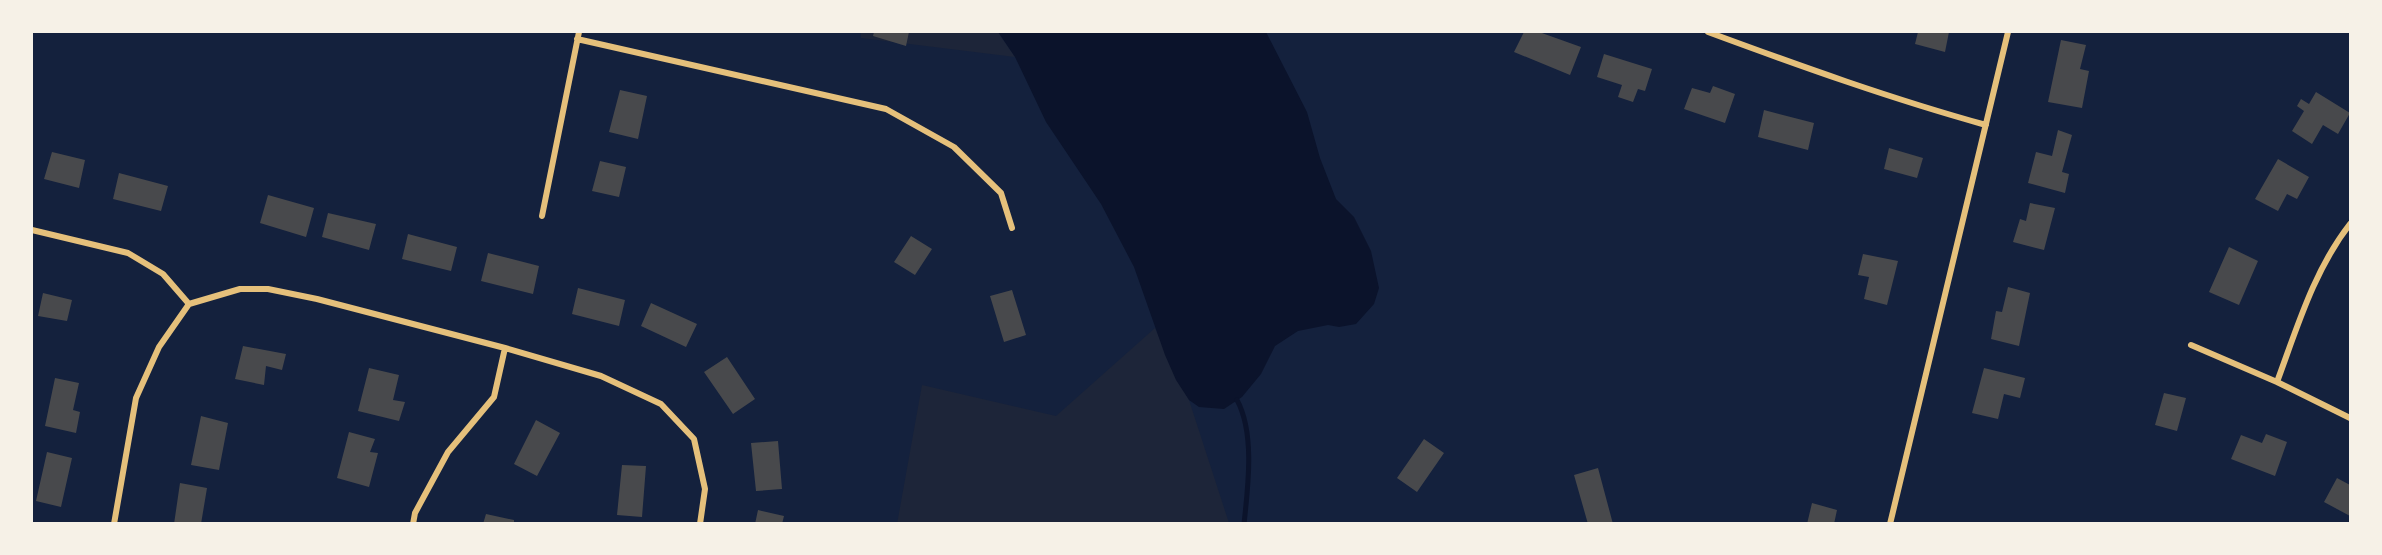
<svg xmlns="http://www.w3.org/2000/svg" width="2382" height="555" font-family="'Fira Sans',sans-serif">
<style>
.green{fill:#1d2539}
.water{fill:#0b132b}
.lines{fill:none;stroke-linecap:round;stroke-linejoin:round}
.stream{stroke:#0b132b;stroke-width:5}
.building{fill:#48494c}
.minor{stroke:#e5c07b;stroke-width:6}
</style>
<rect width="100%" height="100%" fill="#14213d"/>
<path class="green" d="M861 32H998L1015 57 861 38Z
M1155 328 1189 400 1229 523 897 524 922 385 1056 416Z"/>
<path class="water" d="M998 32H1266L1307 112 1320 158 1336 199 1354 217 1371 251 1379 288 1374 304 1356 324 1339 327 1328 325 1298 331 1275 346 1261 374 1242 397 1224 409 1199 407 1189 400 1176 380 1165 355 1134 267 1101 204 1046 122 1015 57Z"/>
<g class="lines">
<path class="stream" d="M1237 400C1255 433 1248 487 1244 524"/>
</g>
<path class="building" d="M874 32H909L906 46 873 36Z
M1524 32H1539L1581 47 1570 75 1514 52Z
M1918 32H1949L1945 52 1915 44Z
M2061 40 2086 45 2080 69 2089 71 2082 108 2048 102Z
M1604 54 1652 69 1645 91 1638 89 1633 102 1618 97 1622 85 1597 77Z
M1713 86 1735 94 1725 123 1684 109 1692 88 1710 93Z
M620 90 647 96 638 139 609 132Z
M2316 92 2350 113 2338 134 2323 125 2312 144 2292 131 2304 111 2297 106 2301 99 2309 104Z
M1764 110 1814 123 1808 150 1758 137Z
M2058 130 2072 135 2062 172 2069 174 2065 193 2028 183 2036 152 2052 156Z
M1889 148 1923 158 1917 178 1884 169Z
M52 152 85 160 79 188 44 179Z
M2278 159 2309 177 2297 199 2287 194 2278 211 2255 199Z
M600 161 626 167 619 197 592 191Z
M119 173 168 186 161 211 113 199Z
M268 195 314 208 306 237 260 223Z
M2030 203 2055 208 2044 250 2013 242 2020 219 2026 221Z
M328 213 376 224 369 250 322 237Z
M408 234 457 247 451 271 402 259Z
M911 236 932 249 915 275 894 262Z
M2229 247 2258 261 2239 305 2209 292Z
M488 253 539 266 533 294 481 281Z
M1863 254 1898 261 1887 305 1864 299 1869 277 1858 275Z
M2008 287 2030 293 2019 346 1991 339 1996 311 2002 312Z
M578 288 625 300 619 326 572 314Z
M1012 290 1026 335 1004 342 990 296Z
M43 293 72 300 67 321 38 316Z
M651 303 697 324 686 347 641 326Z
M243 346 286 354 282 370 266 366 264 385 235 379Z
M727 357 755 399 733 414 704 372Z
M369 368 399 375 393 400 405 402 399 421 358 411Z
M1984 368 2025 378 2020 398 2004 394 1998 419 1972 413Z
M55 378 79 383 73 410 80 412 76 433 45 426Z
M2164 393 2186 398 2177 431 2155 425Z
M201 416 228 423 219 470 191 465Z
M536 420 560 433 537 476 514 464Z
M349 432 375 439 370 452 378 453 369 487 337 478Z
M2266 434 2287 442 2275 476 2231 459 2241 435 2262 443Z
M1424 439 1444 453 1417 492 1397 478Z
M778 441 782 489 756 491 751 443Z
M47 452 72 458 61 507 36 501Z
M622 465 646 466 642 517 617 515Z
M1598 468 1613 524H1588L1574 475Z
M2337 478 2350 485V516L2324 502Z
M180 483 207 488 201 524H174Z
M1812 503 1837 510 1834 524H1807Z
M758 510 784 516 782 524H755Z
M486 514 514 520V524H483Z"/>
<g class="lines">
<path class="minor" d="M1708 32C1800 66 1892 99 1986 125
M577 39 886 109 954 147 1001 193 1012 228
M542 216 579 32
M32 230 128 253 163 274 189 304
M2191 345 2277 382 2350 418
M2277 382C2297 328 2314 270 2350 224
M114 524 136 398 159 347 189 304 240 289H268L317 299 505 348 601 376 661 404 694 439 705 489 700 524
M413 524 415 513 448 452 494 397 505 348
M1890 524 2008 32"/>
</g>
<rect width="2382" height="555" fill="none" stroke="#f6f1e7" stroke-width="66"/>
</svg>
